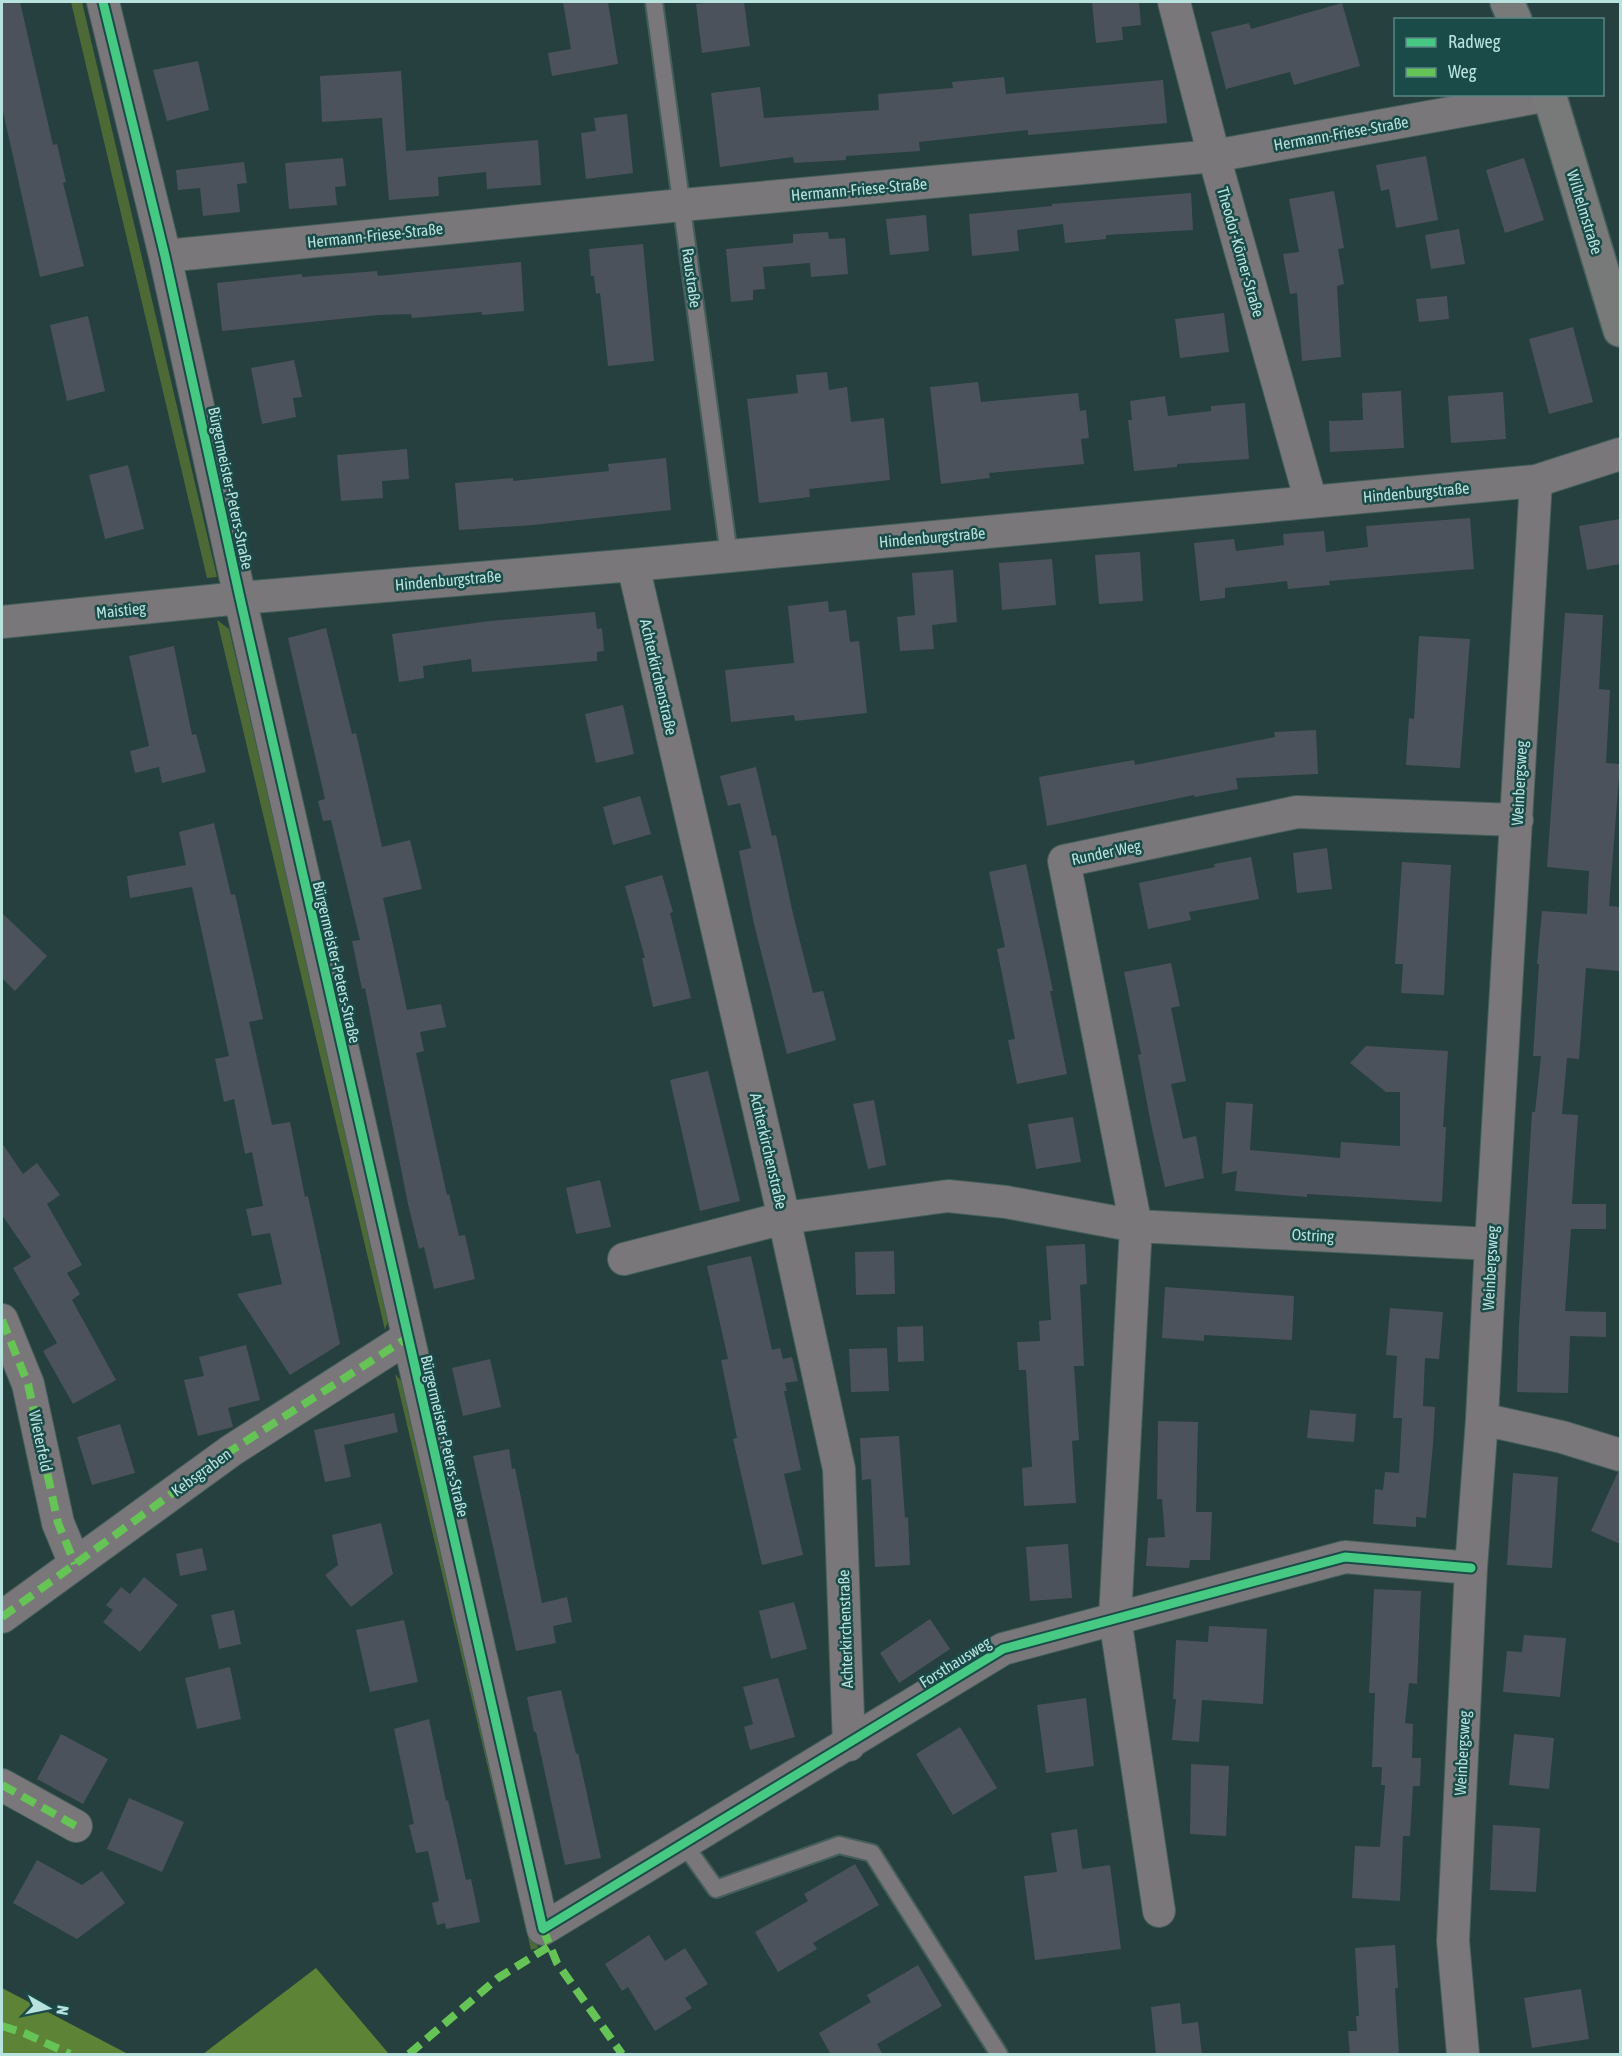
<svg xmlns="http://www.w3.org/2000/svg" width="1622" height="2056" font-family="'Asap Condensed',sans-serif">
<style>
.green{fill:#4d6935}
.forest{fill:#5c8336}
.building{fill:#4c525b}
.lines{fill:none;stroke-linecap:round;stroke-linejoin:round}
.lane-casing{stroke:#455e5c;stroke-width:20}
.street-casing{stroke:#455e5c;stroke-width:34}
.secondary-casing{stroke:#455e5c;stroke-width:36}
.lane{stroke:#797779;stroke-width:16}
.street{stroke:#797779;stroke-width:32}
.secondary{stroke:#787a7a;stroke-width:33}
.quiet{stroke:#66c356;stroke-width:8;stroke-dasharray:15 8;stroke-linecap:butt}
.cycleway-casing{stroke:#1a4b48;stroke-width:13}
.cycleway{stroke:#46c982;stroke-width:9}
.labels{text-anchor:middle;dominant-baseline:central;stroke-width:5;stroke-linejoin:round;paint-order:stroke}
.street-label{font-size:16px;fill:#b8e2de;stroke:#1a4b48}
</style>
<rect width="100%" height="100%" fill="#25403e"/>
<path class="green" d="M71 2H82L217 577 207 578Z
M217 620 229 629 390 1315 385 1330Z
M395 1374 407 1387 538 1948 531 1950Z"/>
<path class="forest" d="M316 1968 389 2054H203Z
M2 1988 128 2054H2Z"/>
<path class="building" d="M2 2H20L53 145 57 144 66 182 63 183 84 266 40 277 2 107Z
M563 2H608L618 64 552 76 548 53 571 49Z
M713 2H744L750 46 702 53 696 4Z
M1092 2H1139L1141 25 1122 27 1123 40 1096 43Z
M1342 3 1360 66 1294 85 1290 72 1226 89 1211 32 1249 23 1251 29Z
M198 61 209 110 167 121 153 70Z
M401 71 406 151 538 140 541 185 487 189 486 172 438 177 439 196 389 200 382 118 322 122 320 76Z
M1004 77 1006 94 1163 80 1167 123 1028 135V130L919 142 920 151 846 156V160L794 163 793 157 720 167 711 93 760 87 764 118 879 110 878 94 953 88 952 82Z
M627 114 633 173 586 179 581 133 596 131 594 118Z
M1426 156 1438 220 1396 228 1389 189 1381 191 1376 165Z
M343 158 346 186 335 187 337 205 289 209 285 163Z
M1524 158 1544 220 1505 233 1486 170Z
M244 162 247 183 237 184 240 212 203 216 200 188 178 190 176 170Z
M1334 191 1344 248 1338 249 1344 284 1337 286 1341 357 1302 361 1297 293 1290 294 1283 254 1299 252 1289 199Z
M1191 193 1193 230 1106 235V239L1065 243 1063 224 1017 230 1019 251 972 256 969 214 1052 206V204Z
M926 215 929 251 890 255 886 219Z
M1459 229 1465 264 1431 269 1425 235Z
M828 232 829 239 845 238 848 274 811 277 810 263 763 267 765 289 753 290V300L731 302 726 249 793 243V234Z
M643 244 654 361 608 366 600 293 596 294 594 276H591L589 249Z
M521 262 524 311 482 315V312L412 318 411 314 379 315 222 331 217 283 302 274V277L377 271 378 276Z
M1447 296 1449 319 1419 322 1416 299Z
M1224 313 1229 352 1180 358 1175 319Z
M88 316 105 391 67 401 50 325Z
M1573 327 1593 402 1549 414 1529 339Z
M294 360 302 397 293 398 296 417 262 424 251 368Z
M827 372 829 390 847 387 851 422 884 418 890 480 809 489 810 497 759 503 747 399 798 393 796 375Z
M978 382 981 402 1078 393 1080 411 1086 410 1089 438 1081 439 1084 464 989 473 990 478 941 484 930 387Z
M1401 391 1404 448 1330 452 1329 421 1363 420 1362 393Z
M1503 392 1506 439 1451 443 1448 396Z
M1165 396 1168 416 1211 411V406L1245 403 1249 459 1177 464V467L1134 471 1128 420H1132L1130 401Z
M407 449 409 479 382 481 383 498 341 501 337 455Z
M666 458 671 510 533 525 459 530 455 483 513 478V481L609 471 608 464Z
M128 465 144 529 105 539 89 475Z
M1470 518 1474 569 1329 581 1330 585 1288 589 1287 581 1225 588V598L1200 601 1194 543 1234 539 1236 551 1284 545 1283 534 1324 531 1326 552 1368 547 1366 526Z
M1620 519V564L1587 570 1579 526Z
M1140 552 1143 601 1099 604 1095 555Z
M1052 559 1056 605 1002 610 999 563Z
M953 570 957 622 932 625 934 649 900 651 897 617 915 615 912 573Z
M828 601 829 612 846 610 850 642 859 641 867 713 795 721 794 715 731 722 725 670 794 663 788 606Z
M595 612 597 629 602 628 604 651 597 652V661L472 672 471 659 423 666 424 678 399 682 392 634 490 621Z
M1565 613 1603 615 1599 689 1610 690 1606 763 1620 764 1609 906 1620 907V971L1586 968 1579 1059 1567 1058 1562 1114 1578 1115 1572 1204H1606V1229H1571L1565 1311 1606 1312V1337L1570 1336 1568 1393 1517 1392 1519 1325 1532 1112H1535L1541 1056H1533L1539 964H1537L1542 911 1587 914 1589 871 1547 867Z
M326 628 352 734 356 733 382 847 410 840 422 889 383 898 407 1010 441 1004 446 1027 420 1032 424 1051 416 1053 447 1195 449 1194 459 1236 465 1235 475 1279 434 1289 424 1247 419 1249 408 1204 365 988 362 989 352 941 360 940 331 820 323 821 318 801 325 799 288 638Z
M1419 636 1470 639 1460 768 1406 765 1409 718 1414 719Z
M174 646 192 735 196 734 206 772 162 783 159 767 135 773 130 751 149 746 129 656Z
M623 705 634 754 596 763 585 714Z
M1316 730 1318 774 1236 778 1238 789 1195 797 1194 795 1047 826 1039 777 1134 760 1135 765 1275 737 1274 732Z
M756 767 772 836 776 835 793 914 813 993 823 991 836 1040 787 1054 754 924 739 851 751 848 740 803 728 806 720 776Z
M640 796 651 834 613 845 603 807Z
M214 823 231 895 235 894 263 1019 249 1022 272 1125 290 1122 305 1197 308 1196 340 1344 290 1375 237 1294 282 1284 270 1233 252 1236 246 1209 263 1206 252 1152 245 1154 234 1099 224 1102 215 1059 229 1056 192 887 130 898 127 876 186 865 179 832Z
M1327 848 1332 889 1297 893 1293 853Z
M1251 857 1259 899 1189 912 1191 920 1148 929 1139 883 1215 867 1214 864Z
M1402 862 1451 865 1444 995 1401 993 1403 964H1395Z
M1026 864 1053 991H1050L1067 1074 1017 1084 1008 1040 1015 1039 997 949 1005 947 989 872Z
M662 875 673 912 670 913 691 998 653 1007 642 958H645L625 886Z
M2 913 47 956 15 991 2 978Z
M1171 963 1180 1006 1171 1008 1186 1081 1171 1084 1183 1139 1196 1136 1204 1178 1165 1187 1151 1124 1138 1055 1141 1054 1124 972Z
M1366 1046 1448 1051 1443 1127H1446L1442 1202 1307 1194V1197L1235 1191 1237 1171 1222 1174 1226 1102 1253 1104 1250 1150 1340 1158 1341 1142 1400 1146V1092H1386L1350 1063Z
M708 1071 740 1201 700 1211 670 1080Z
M874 1100 886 1165 868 1169 853 1104Z
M1073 1117 1081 1162 1036 1169 1028 1124Z
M2 1143 23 1174 37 1163 60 1195 47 1204 82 1265 67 1273 80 1294 72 1300 116 1380 73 1404 43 1351 57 1343 13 1268 31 1257 2 1215Z
M600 1180 611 1227 576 1234 566 1188Z
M1085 1244 1087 1284 1080 1285 1084 1366H1074L1079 1440 1072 1441 1076 1503 1024 1506 1022 1468 1032 1467 1026 1370H1019L1017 1342 1040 1341 1039 1321 1051 1320 1046 1246Z
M894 1251 895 1294 856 1295 855 1252Z
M751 1256 772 1350 780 1348 783 1359 792 1357 798 1381 785 1383 787 1391H784L801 1470 784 1474 803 1555 762 1565 733 1439 737 1438 721 1360 728 1359 707 1266Z
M1165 1287 1294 1296 1292 1340 1204 1335V1341L1162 1338Z
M1390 1308 1443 1312 1439 1359 1425 1358 1423 1406 1435 1407 1433 1444 1426 1518 1416 1517V1527L1373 1524 1375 1489 1383 1490 1385 1472 1399 1473 1402 1418H1393L1397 1356 1386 1355Z
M923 1326 924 1361 898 1362 897 1327Z
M246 1345 260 1400 228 1408 233 1427 198 1436 184 1380 204 1376 199 1357Z
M887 1348 889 1391 851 1392 849 1349Z
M490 1359 501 1407 463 1416 452 1368Z
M1310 1410 1356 1414 1354 1442 1307 1438Z
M394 1413 398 1432 344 1445 351 1477 325 1482 314 1430Z
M1158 1421 1198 1422 1196 1512H1212L1210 1560H1190L1189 1568 1146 1566 1148 1538 1165 1537 1162 1499H1157Z
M120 1424 135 1473 92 1485 77 1437Z
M899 1436 905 1518 908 1517 910 1565 875 1567 871 1479 862 1480 860 1438Z
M509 1449 512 1469 515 1468 542 1603 567 1597 572 1622 553 1626 556 1643 516 1651 473 1456Z
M1618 1472H1620V1544L1591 1531Z
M1513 1473 1558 1477 1552 1568 1507 1565Z
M381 1523 393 1574 351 1607 325 1575 338 1565 332 1535Z
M1068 1544 1072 1598 1030 1601 1026 1547Z
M202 1548 207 1570 180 1576 176 1554Z
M144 1577 178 1605 140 1652 103 1622 113 1610 106 1605 121 1587 130 1594Z
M1374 1589 1421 1591 1417 1684 1409 1683 1405 1723 1413 1724 1412 1758H1421L1420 1786H1413L1410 1836H1403L1400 1901 1352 1898 1355 1846 1380 1847 1385 1785H1381L1382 1767H1372L1375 1693H1369Z
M794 1602 807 1649 771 1659 759 1611Z
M234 1610 241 1644 219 1649 211 1615Z
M930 1619 950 1649 899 1683 880 1653Z
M404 1620 418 1682 370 1692 356 1630Z
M1209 1626 1267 1629 1263 1704 1202 1700 1199 1742 1172 1740 1176 1699H1173L1176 1640 1208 1642Z
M1524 1635 1566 1638 1560 1697 1503 1692 1507 1651 1522 1652Z
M230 1667 241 1719 197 1729 185 1678Z
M778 1678 795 1737 750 1750 744 1727 753 1724 743 1687Z
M561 1690 576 1754 578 1753 601 1858 565 1865 536 1732H534L527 1697Z
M1086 1698 1094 1766 1046 1773 1037 1705Z
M429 1719 446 1801 448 1800 466 1880 471 1879 480 1922 446 1929 445 1923 437 1925 432 1903 439 1901 428 1851 416 1853 409 1825 414 1824 394 1729Z
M960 1727 997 1788 953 1815 916 1754Z
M61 1734 108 1759 83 1804 37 1779Z
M1514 1734 1554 1738 1549 1789 1509 1785Z
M1191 1764 1229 1766 1226 1836 1190 1834Z
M129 1798 184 1822 162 1872 107 1849Z
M1493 1825 1540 1828 1536 1892 1490 1890Z
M1077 1829 1082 1869 1110 1865 1121 1949 1035 1960 1024 1876 1057 1872 1051 1833Z
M37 1860 82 1885 102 1871 125 1903 77 1939 13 1903Z
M855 1864 879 1905 813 1943 817 1949 778 1972 755 1932 808 1901 804 1894Z
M649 1935 665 1961 685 1948 708 1984 685 1998 692 2008 655 2031 628 1987 622 1991 605 1964Z
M1395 1945 1398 1988H1395L1399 2055H1350L1348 2031H1357L1356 2016H1359L1355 1948Z
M918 1965 942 2006 877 2044 883 2055H831L819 2033 871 2002 867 1995Z
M1581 1989 1589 2039 1532 2048 1524 1998Z
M1180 2003 1182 2024 1198 2022 1202 2055H1156L1151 2007Z"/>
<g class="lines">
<g class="lane-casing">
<path id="lane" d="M654 2 729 555
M684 1844 716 1889 839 1845 872 1853 999 2054"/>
</g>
<g class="street-casing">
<path id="street" d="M103 2 165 256 240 598 543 1929 1003 1649 1345 1557 1471 1568
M1174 2 1214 156 1311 502
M165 256 682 205 1214 156 1549 95
M633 565 784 1218 839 1469 849 1745
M2 622 240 598 633 565 1536 481 1620 454
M624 1259 784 1218 948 1196 1006 1202 1136 1226 1491 1244
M2 1320 28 1384 58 1523 75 1564
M1482 1419 1562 1437 1620 1455
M2 1617 232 1450 407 1338
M2 1785 76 1826
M1159 1911 1115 1618 1136 1226 1064 861 1297 812 1517 820
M1463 2054 1453 1941 1471 1568 1482 1419 1491 1244 1536 481"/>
</g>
<g class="secondary-casing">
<path id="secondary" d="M1507 2 1515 20
M1549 94 1620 330"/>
</g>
<use href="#lane" class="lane"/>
<use href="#street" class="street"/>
<use href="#secondary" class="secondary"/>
<path class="quiet" d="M2 1320 28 1384 58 1523 75 1564
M2 1617 232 1450 407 1338
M2 1785 76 1826
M543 1929 557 1963 622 2054
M2 2026 24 2033 70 2054
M409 2054 498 1978 550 1946"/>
<g class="cycleway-casing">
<path id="cycleway" d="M103 2 165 256 240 598 543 1929 1003 1649 1345 1557 1471 1568"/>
</g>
<use href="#cycleway" class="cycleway"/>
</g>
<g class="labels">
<g class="street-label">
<text transform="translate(1341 133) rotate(-10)">Hermann-Friese-Straße</text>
<text transform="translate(859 189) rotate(-5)">Hermann-Friese-Straße</text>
<text transform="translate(1585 212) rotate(73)">Wilhelmstraße</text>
<text transform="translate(375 235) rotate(-6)">Hermann-Friese-Straße</text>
<text transform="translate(1241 252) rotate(74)">Theodor-Körner-Straße</text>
<text transform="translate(692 278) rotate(82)">Raustraße</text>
<text transform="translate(231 488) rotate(78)">Bürgermeister-Peters-Straße</text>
<text transform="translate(1416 492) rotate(-5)">Hindenburgstraße</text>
<text transform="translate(932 537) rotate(-5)">Hindenburgstraße</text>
<text transform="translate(448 580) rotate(-5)">Hindenburgstraße</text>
<text transform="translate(121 610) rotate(-6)">Maistieg</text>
<text transform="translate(659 677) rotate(77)">Achterkirchenstraße</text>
<text transform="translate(1519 783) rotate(-87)">Weinbergsweg</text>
<text transform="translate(1106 852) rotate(-12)">Runder Weg</text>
<text transform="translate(337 962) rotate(77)">Bürgermeister-Peters-Straße</text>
<text transform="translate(769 1151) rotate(77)">Achterkirchenstraße</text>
<text transform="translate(1313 1235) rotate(3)">Ostring</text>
<text transform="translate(1490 1268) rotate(-87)">Weinbergsweg</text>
<text transform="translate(445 1436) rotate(77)">Bürgermeister-Peters-Straße</text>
<text transform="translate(41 1441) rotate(78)">Wieterfeld</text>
<text transform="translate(201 1472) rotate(-36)">Kebsgraben</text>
<text transform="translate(845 1629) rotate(-92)">Achterkirchenstraße</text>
<text transform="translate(955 1662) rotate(-32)">Forsthausweg</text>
<text transform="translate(1462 1753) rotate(-87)">Weinbergsweg</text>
</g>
</g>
<rect width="1622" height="2056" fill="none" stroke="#b8e2de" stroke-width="6"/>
<rect x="1394" y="18" width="210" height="78" fill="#1a4b48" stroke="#598784" stroke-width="1.5"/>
<rect x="1406" y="38" width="30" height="9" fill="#46c982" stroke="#598784" stroke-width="1.5"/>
<text x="1448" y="48" font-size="18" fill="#b8e2de">Radweg</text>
<rect x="1406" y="68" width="30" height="9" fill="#66c356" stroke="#598784" stroke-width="1.5"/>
<text x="1448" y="78" font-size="18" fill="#b8e2de">Weg</text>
<g transform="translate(48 2008) rotate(99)" stroke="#1a4b48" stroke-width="4.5" paint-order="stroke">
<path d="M0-4.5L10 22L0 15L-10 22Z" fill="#b8e2de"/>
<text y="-9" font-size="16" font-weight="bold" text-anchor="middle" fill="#b8e2de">N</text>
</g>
</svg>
